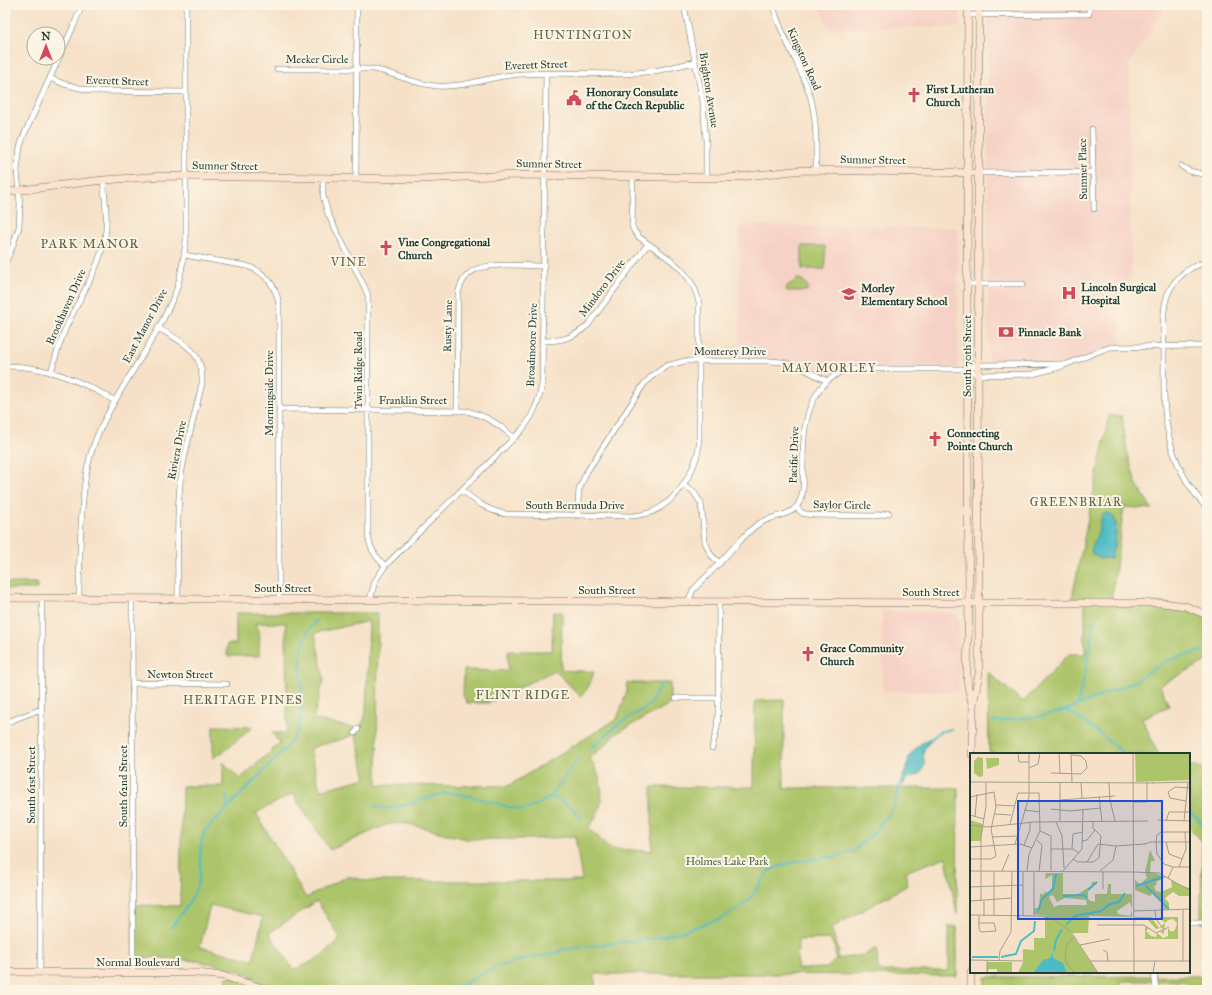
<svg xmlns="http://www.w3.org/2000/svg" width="1212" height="995" font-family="'IM FELL Great Primer',serif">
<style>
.built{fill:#f6d1c5}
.green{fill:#adc56a;stroke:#66814f;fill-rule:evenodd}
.water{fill:#4dbbc4;stroke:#367c7c}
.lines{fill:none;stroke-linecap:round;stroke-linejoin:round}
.stream{stroke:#4dbbc4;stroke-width:2}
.street-casing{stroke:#6a7668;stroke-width:6}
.secondary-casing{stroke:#6a7668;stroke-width:8}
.street{stroke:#fff;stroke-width:5}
.secondary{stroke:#fde4d1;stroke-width:7}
.labels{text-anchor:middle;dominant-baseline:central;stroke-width:4;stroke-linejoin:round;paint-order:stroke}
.street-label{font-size:11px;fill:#1f3d34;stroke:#fcf5e5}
.poi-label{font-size:11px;font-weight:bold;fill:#1f3d34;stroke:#fcf5e5;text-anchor:start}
.park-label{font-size:11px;fill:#425f42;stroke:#fcf5e5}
.neighbourhood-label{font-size:12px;letter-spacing:1px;fill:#5c5f42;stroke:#fcf5e5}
.quarter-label{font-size:13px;letter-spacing:1px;fill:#5c5f42;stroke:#fcf5e5}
.inset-river{fill:none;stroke:#4dbbc4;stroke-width:2}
.inset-road{fill:none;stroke:#a09f8d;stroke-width:1}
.view{fill:#1d4ed8;fill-opacity:0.15;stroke:#1d4ed8;stroke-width:2}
.inset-edge{fill:none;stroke:#1f3d34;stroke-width:2}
</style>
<rect width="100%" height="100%" fill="#fcf5e5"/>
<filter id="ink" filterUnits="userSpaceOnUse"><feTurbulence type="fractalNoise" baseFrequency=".025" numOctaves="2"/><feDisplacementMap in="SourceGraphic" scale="8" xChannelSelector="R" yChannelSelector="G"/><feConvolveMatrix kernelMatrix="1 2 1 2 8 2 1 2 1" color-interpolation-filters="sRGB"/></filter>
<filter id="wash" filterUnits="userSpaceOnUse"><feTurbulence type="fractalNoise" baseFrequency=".012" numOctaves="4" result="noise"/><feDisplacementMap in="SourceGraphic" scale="16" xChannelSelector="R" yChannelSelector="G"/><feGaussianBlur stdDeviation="0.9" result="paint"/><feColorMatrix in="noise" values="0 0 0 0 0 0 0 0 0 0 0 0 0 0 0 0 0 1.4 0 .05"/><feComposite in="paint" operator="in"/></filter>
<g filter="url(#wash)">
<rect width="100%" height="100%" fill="#f6e1c8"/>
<path class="built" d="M819 5H960V27L829 28Z
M988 5H1166L1129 65 1131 281 1120 302V346L1066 364 988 365Z
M739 225 958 228V369L847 370 827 381 783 362 740 361Z
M882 611 955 613 959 618V692L883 691Z"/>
<path class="green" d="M802 246H825V269H802Z
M798 279C803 279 807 284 808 288L807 291H788L786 290 787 286Z
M1109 416H1122L1127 452 1136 483 1152 509 1124 507 1111 603H1163L1207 615V661L1160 685 1169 706 1142 718 1158 754H997L989 752 988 672 1023 702 1069 654H1085V603H1071Z
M5 583H37V589H5Z
M553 612H562L561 670 594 672 589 686 581 697 555 670 488 703H467L463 695 464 670 508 671V651H552Z
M236 613H378L377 785 508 786 617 719 627 691V683H670V704L615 734 605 745 589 758C605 779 607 809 588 828L611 849 652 851V787H754L755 701 784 700V788H958L957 915 946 857 905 872 908 885 831 928 839 951 837 959 864 955 877 948 878 971H949V926L957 927V976L784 974H595V990H226L227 977H255C217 960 174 958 133 957V905L180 906 182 786H223V762L240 779 280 743 272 733H287L286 623H255C262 632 259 645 259 656H227V644H236ZM369 621 366 712 364 720 358 729 313 719 324 680 315 633ZM355 733 366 778 320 790 310 749C325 741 341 743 355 733ZM294 793 298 802 330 850 386 825C394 823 401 823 409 824L466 839H533L570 837 575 835 582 881H368L347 876 306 898 256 813ZM317 901 340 938C331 951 308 966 293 969L269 933ZM210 905 263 917 253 960 200 947ZM830 939 835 948 836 959 827 968 797 969 798 940Z
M213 726 253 727 224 751 213 758Z
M1189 765 1202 769 1207 767V923H1201L1202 841 1189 828Z
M1207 976V990C1196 990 1191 990 1184 981H1121L1122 990H985V977Z"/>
<path class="water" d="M1107 513C1124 517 1113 547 1112 557L1109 559 1107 558 1100 559 1092 554 1091 548 1098 533 1102 515Z
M930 738 931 741C916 754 929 759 922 771 919 777 913 775 909 778 906 780 905 783 902 785V778L907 768 909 756 920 744Z"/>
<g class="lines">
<path class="stream" d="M1077 706 1085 674 1094 620
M1066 710 1082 720 1125 754
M992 722 1042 716 1066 710 1136 681 1162 663 1182 656 1207 650
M929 741 939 732 952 729
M590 749 621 722 648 706 654 698 661 683
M549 798C561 798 574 808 581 818
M375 806C397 814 426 795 448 793 463 792 494 803 509 807 514 808 519 810 524 810 534 807 548 800 554 792 564 781 567 770 579 759
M227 809V796
M1189 811 1207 828
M171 928C183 911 199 894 200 871 201 857 199 844 205 831L287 747C293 739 300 727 301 717 306 685 290 645 317 620
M452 990 493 968 532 957 557 953 560 950 656 938 683 931 722 918 741 907 749 900 769 871 775 868 794 862 838 856 854 851 873 833 890 813 894 806 900 784 903 778"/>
</g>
</g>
<g filter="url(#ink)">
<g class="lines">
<g class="street-casing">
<path id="street" d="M684 5 703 102 706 141V178
M773 5C781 38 802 66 811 99 817 122 816 146 816 170
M969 15 1089 14V5
M277 69H373C395 73 415 85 437 86 466 88 494 75 522 74 556 72 592 74 626 74L655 71 695 62
M50 78 64 84 91 91 186 92
M1092 129 1094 209
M1181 166 1189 171 1207 175
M979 173 1093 172
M323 178V196L328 214 365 288 368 296V534C369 548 376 557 385 566
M356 178 357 5
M184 255 247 266C265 272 276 285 279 305V599
M1207 262C1191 266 1177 276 1169 291 1161 309 1164 332 1164 351 1164 384 1162 416 1172 448 1179 470 1191 491 1207 508
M5 264 13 245 19 227 20 204 17 170 20 147 24 135 74 25 82 5
M967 284H1023
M158 328C182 342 204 350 202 383 195 414 186 445 181 476 176 516 178 558 178 599
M543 341C561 341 574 338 588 325L648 244
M5 366C46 366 80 380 115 401
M968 369 978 375 1033 374 1060 367 1102 350 1111 347 1207 346
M51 372C56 356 60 340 67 325 80 297 99 269 105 238 108 219 105 199 103 180
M279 409 467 411C486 416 500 424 514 438
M457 411 458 294C464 266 485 265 509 265 521 265 532 266 544 266
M683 484 693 491 701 503 705 542 711 555 720 563
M462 490C476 502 488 511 506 514L633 516C640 515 646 514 652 512 677 501 695 472 699 446V302C692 269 664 256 639 237L634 231 632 226 633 176
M796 507 802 513 810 515 876 516 882 515 889 513
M577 516 579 490 586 473 644 384 651 377 666 366 685 361H770L783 362 806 370 827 381 840 372 855 369H968L978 365 1066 364
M79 598C79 574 80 550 81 526 83 494 85 463 98 434 120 383 158 340 177 288 182 272 184 256 186 240V5
M132 599 133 973
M370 600 375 581 385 566 521 431C533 417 539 403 542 384L546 73
M688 602 693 590C707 576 720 563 733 548 742 540 749 529 760 523 772 515 792 517 799 503 805 492 803 481 803 470 803 438 803 405 827 381
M132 683 227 684
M676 698H719
M5 723 41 709
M355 733 358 729
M712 748 717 728 718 714 719 602
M1189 923H1207
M40 972 42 598
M1154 972 1156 990"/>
</g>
<g class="secondary-casing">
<path id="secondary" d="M968 5 967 303 969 603 967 674 968 687 973 707 972 754
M5 192 103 180 165 176 418 179 515 175 728 178 803 170 979 173
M5 598 953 603H1163L1185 606 1207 615
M973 705 979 673 978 365 979 5
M5 972 197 973 223 976 269 990
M971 990V972"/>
</g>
<use href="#street" class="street"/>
<use href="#secondary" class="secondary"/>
</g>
</g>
<defs>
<g id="church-bare" transform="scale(1.2)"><path d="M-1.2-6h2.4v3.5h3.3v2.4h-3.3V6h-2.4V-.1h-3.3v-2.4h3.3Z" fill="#d1495b" stroke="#fcf5e5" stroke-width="2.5" paint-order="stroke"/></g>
<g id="civic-bare" transform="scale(1.2)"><path d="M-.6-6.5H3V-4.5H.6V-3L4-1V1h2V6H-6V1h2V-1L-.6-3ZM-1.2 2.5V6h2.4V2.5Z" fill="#d1495b" stroke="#fcf5e5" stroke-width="2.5" paint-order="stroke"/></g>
<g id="hospital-bare" transform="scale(1.2)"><path d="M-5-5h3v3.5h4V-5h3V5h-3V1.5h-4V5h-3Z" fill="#d1495b" stroke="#fcf5e5" stroke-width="2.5" paint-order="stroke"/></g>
<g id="school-bare" transform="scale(1.2)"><path d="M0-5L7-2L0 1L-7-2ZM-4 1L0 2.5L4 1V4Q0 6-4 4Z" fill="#d1495b" stroke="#fcf5e5" stroke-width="2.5" paint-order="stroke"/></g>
<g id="bank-bare" transform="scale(1.2)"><path d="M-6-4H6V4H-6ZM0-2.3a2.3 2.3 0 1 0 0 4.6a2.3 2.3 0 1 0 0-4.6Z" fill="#d1495b" stroke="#fcf5e5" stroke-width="2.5" paint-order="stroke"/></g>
</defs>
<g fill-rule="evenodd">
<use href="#church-bare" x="914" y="95"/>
<use href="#civic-bare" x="574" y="98"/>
<use href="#church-bare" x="386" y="248"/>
<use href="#hospital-bare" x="1069" y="293"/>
<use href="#school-bare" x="849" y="294"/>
<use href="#bank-bare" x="1006" y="332"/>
<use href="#church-bare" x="935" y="439"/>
<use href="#church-bare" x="808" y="654"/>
</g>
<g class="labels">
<g class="street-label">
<text x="317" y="59">Meeker Circle</text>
<text transform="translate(804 59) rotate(66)">Kingston Road</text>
<text transform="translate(536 65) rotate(-2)">Everett Street</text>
<text transform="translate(117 81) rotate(2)">Everett Street</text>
<text transform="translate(709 90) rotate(81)">Brighton Avenue</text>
<text transform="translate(873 160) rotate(1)">Sumner Street</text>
<text transform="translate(549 164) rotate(1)">Sumner Street</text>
<text transform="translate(225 166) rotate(1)">Sumner Street</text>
<text transform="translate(1083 169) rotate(-91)">Sumner Place</text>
<text transform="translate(602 288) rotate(-53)">Mindoro Drive</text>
<text transform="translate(66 307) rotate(-66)">Brookhaven Drive</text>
<text transform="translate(145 326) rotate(-62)">East Manor Drive</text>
<text transform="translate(448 326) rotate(-89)">Rusty Lane</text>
<text transform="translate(532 345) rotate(-88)">Broadmoore Drive</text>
<text x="730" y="351">Monterey Drive</text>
<text transform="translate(967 356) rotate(-90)">South 70th Street</text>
<text transform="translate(358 370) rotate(-90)">Twin Ridge Road</text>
<text transform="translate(269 393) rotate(-90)">Morningside Drive</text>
<text x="413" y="400">Franklin Street</text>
<text transform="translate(177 450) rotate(-79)">Riviera Drive</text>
<text transform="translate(794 455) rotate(-88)">Pacific Drive</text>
<text x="575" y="505">South Bermuda Drive</text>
<text transform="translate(842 505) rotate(1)">Saylor Circle</text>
<text x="283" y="588">South Street</text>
<text x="607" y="590">South Street</text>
<text x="931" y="592">South Street</text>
<text x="180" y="674">Newton Street</text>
<text transform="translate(31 785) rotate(-90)">South 61st Street</text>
<text transform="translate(123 786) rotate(-90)">South 62nd Street</text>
<text x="138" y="962">Normal Boulevard</text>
</g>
<g class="poi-label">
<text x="926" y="89">First Lutheran<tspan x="926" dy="13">Church</tspan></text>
<text x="586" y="92">Honorary Consulate<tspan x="586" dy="13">of the Czech Republic</tspan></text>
<text x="398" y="242">Vine Congregational<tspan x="398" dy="13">Church</tspan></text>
<text x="1081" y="287">Lincoln Surgical<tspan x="1081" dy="13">Hospital</tspan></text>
<text x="861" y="288">Morley<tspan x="861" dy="13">Elementary School</tspan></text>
<text x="1018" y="332">Pinnacle Bank</text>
<text x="947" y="433">Connecting<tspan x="947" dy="13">Pointe Church</tspan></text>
<text x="820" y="648">Grace Community<tspan x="820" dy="13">Church</tspan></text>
</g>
<g class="park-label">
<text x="727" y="861">Holmes Lake Park</text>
</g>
<g class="neighbourhood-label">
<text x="583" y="35">HUNTINGTON</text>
<text x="349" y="262">VINE</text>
<text x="829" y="368">MAY MORLEY</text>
<text x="1076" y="502">GREENBRIAR</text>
<text x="523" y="695">FLINT RIDGE</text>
<text x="243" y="700">HERITAGE PINES</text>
</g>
<g class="quarter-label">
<text x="90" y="244">PARK MANOR</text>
</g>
</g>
<g transform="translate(970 753)">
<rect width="220" height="220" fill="#f6e1c8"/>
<path d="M165 0H220V27L166 29ZM8 4 13 5V23L9 24 4 20V8ZM16 5H29V12L17 16ZM0 67 13 71 11 88H0ZM180 97 185 108H181L180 119 196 124 186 129 187 132 184 133 186 138 191 139 202 134 201 127 220 136V143H209L203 139 195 145 199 150V157H191V147L183 140 180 143 165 137V127L170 131 177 125 175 119ZM76 120H93V141H108L121 133 122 129H128L118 138V146L121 148 125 149V141H137L138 131H141V141H162V156L160 149 147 158 148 161 160 163 162 158V164L119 163 118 180H101L128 220H48L53 209V196L64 197V185H75V164L77 163 64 161V155H69L70 141H74L75 138 77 140 82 135V122L75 126ZM83 142 87 149 95 145 116 147 117 152H89L84 154 79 144ZM165 164H208V186H175V173L165 172H171L179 175 176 178 181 183 186 184 187 180 193 185 198 183V175L201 179 205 177 207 170 203 166 198 167 195 170 194 181 190 179 194 177 193 174 186 176 185 180 186 176 177 166 166 165 165 171ZM181 164H189L195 170 189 175ZM17 209H42V220H27V216H19L17 220Z" fill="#adc56a" fill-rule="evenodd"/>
<path d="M83 199V205L93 210 97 220H63L73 207 80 205Z" fill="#4dbbc4"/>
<path class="inset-river" d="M175 132 199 156M166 133 193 124M118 137 127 129M93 143 114 142 117 145M68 158 72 146 83 136 86 121M96 172 105 163 131 158 140 151 149 149 155 140M84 198 86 187 92 176M2 204H28M31 204 46 201 51 188 64 178 65 168"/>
<path class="inset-road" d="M48 0 49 9H59M89 0 90 21M101 0 102 29M163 0 164 220M102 2 111 3 116 8M59 15 68 11 70 0M81 20 111 21 117 15 116 8M0 29 183 30M111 29 112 45M139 30 140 47 145 68M182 30 220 29M129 43 132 69M0 44 24 39 26 54 21 76 26 103 21 106H0M90 47 145 43M216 48 200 45 198 39 205 34 220 35M163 49H177V29M26 52 45 53M81 56 100 58 131 55M54 57 70 59M25 61 41 62M0 62 14 66M5 64 7 41M188 67 220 68M196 68 199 59H220M214 68 218 29M86 69 92 83 94 115M90 69V30M123 69V75L131 83 129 105M40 71 48 40H69L70 78 59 101 57 118M0 72 17 74 64 69 178 68M70 78 81 83V119M220 79H191L187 82 186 89 187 101 194 111 203 114H220M22 84 47 83M67 87 72 92 69 119M112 88 117 87 125 77M196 89 199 101 212 106M45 91 59 44V0M174 91 181 89H220M54 92 60 77V69M0 94 50 91 62 95M81 96H103L109 100M102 96 103 81 113 79M103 106 108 109H123L129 105M117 109 128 91 146 93 175 91M209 114 216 96 215 79M0 118 164 119M32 118 39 101M130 118 143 107 146 93M64 119V163M92 119 112 96 113 56M164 119 189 120 213 134 220 136M198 125 203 114M0 134 53 132M133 136V119M0 148 42 145M11 148V84L16 53V30M163 158 220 156M185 158 186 166 194 177M0 162 71 163 85 167 102 180 128 220M24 162V119M14 163V148M53 163V119M9 170H24L26 178 11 179 9 176V163M127 172H174L186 180 199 174M104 184 97 192 95 202 97 211 105 220M110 192 140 186M133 197 137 199 138 208M0 207 53 208M29 207 30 198 41 179 42 119M120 208H220M213 208V157M17 220V207M183 220 185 208"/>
<path class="view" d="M48 48H192V166H48Z"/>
<rect width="220" height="220" class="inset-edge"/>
</g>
<rect width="1212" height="995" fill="none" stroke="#fcf5e5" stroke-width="20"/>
<g transform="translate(46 46)"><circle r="19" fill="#fcf5e5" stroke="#a4ab9e"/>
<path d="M0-3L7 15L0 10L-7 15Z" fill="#d1495b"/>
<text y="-6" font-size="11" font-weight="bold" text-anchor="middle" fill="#1f3d34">N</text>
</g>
</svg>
